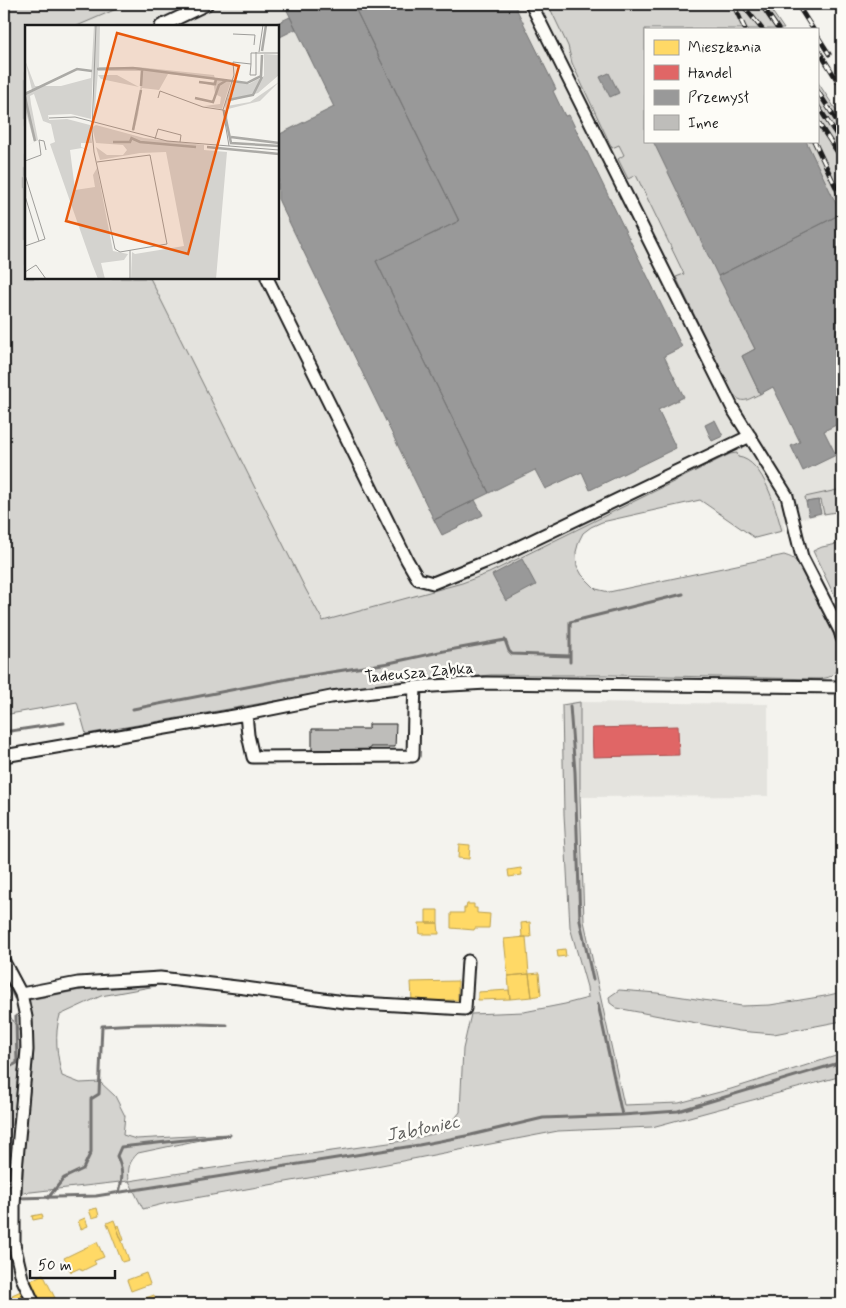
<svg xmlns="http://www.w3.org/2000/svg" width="846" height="1308" font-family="Mynerve,sans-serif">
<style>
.built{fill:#e4e3de;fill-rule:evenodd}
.green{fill:#d4d3cf;stroke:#787876}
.homes{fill:#ffd966;stroke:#bba050}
.shops{fill:#e06666;stroke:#a55050}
.industry{fill:#999;stroke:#747474}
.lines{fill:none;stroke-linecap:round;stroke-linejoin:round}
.stream{stroke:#72716f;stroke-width:3}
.building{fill:#bebdba;stroke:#1c1c1c}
.minor-casing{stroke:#1c1c1c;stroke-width:15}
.minor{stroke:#fdfcf7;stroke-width:11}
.rail-casing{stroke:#1c1c1c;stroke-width:5}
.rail{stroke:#fdfcf7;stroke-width:3;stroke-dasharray:9;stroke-linecap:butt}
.labels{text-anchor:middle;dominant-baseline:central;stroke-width:5;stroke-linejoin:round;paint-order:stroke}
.street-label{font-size:16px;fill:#1c1c1c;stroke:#fdfcf7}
.water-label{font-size:18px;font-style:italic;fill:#5c5c5a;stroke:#fdfcf7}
.inset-river{fill:none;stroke:#abaaa6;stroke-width:2.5}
.inset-road{fill:none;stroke:#9e9d9a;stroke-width:1}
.view{fill:#e8590c;fill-opacity:0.15;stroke:#e8590c;stroke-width:2.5}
.inset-edge{fill:none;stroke:#1c1c1c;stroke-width:2.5}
</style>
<rect width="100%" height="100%" fill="#f4f3ee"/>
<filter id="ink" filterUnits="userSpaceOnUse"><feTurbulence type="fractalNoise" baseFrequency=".02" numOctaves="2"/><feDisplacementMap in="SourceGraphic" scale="10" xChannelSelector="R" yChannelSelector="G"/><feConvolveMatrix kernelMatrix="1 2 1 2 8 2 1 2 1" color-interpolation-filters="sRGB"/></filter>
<g filter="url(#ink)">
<path class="built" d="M4 4H767L784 29H645V141H817V81L842 119V511L783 522 785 531 755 538 748 526 680 480 352 644 4 453ZM26 26H278V278H26Z
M580 702 768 704V796L580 797Z"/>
<path class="green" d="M4 4H128L77 26H26V278H150L306 590 323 621 462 583 489 573 730 454 737 453 738 457C764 460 776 510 782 531L755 538 700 500 602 522 591 527 583 533 579 541 576 552 577 566 582 575 596 589 609 592 784 555C790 557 794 558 797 563 806 574 843 648 841 659 840 664 835 673 831 676 829 678 823 678 820 679L611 675H491L424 680 343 689 86 734 77 702 4 715Z
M548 4H767L784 29H645V141H817V81L842 119V216L841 214 719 276 755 349 742 356 760 394C746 400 742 406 731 391L676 277 684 274 636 175 628 179 618 159 624 155 619 145 612 148 578 76 572 63 568 46Z
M842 489V511L824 514 821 500 806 502 805 497Z
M842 543V612L813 551 822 547Z
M580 702V797L584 921 624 1105 679 1103 731 1089 842 1054V1076L652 1127 558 1131 371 1167 167 1203 143 1209 129 1181 22 1193 24 1152 33 1061V1024L29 1000 86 989 156 986 101 996 60 1015C54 1035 57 1055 62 1076L80 1083 100 1082 115 1096 125 1116 123 1135 136 1139 228 1134 138 1153C128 1163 128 1168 129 1181L239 1164 403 1141 445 1131 460 1112 463 1049 471 1014 524 1012 565 1004 588 998 587 987 570 927 564 814 562 705Z
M4 981 10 995 5 1008 21 1034 8 1195H4V1057L7 1055 10 1044 4 1025Z
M619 990 657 993 742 1006 770 1005 825 996 842 992V1021L774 1034 739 1031 617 1008 610 1003 609 997Z"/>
<path class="homes" d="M459 844 470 845 469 859 458 858Z
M521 868 522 875 509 877 508 870Z
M467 904H474V908H477V913L490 914 489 928H475L474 930 451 928V913H464V908H466Z
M426 910H438V923H426Z
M530 922 531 937H522L521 923Z
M419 923H438L439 934H420Z
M526 937 529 974 508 976 504 939Z
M565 949 566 956 558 957 557 950Z
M539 973 541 995 532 997 529 974Z
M529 974 532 997 510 999 508 976Z
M458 981V1000L412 1001 411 982Z
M509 990 510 999 478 1000V992Z
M97 1208 99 1216 92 1218 89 1210Z
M42 1214 43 1218 33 1220 32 1216Z
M85 1218 88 1226 81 1229 78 1221Z
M114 1220 129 1260 122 1262 107 1223Z
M119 1225 124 1240 122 1241 116 1226Z
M97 1242 104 1257 94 1261 96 1264 82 1271 80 1268 71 1272 64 1258Z
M146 1273 150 1284 131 1291 127 1280Z
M43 1274 58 1304H42L30 1281Z
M21 1291 27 1304H16L12 1295Z
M154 1295 156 1301 146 1304H135V1302Z"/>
<path class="shops" d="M678 726 679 755 593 757 592 728Z"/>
<path class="industry" d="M284 4H353L459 221 376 261 489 493 434 520 278 199V135L334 107Z
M353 4H514L556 89 553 91 565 116 569 115 682 347 664 356 684 397 658 410 676 448 590 490 582 472 545 489 535 470 489 493 376 261 459 221Z
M290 17 296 29 278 38V26H271Z
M609 73 619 93 610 97 600 77Z
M653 141H806L841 214 718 276Z
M841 214 842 422 824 431 836 455 803 471 791 446 800 442 773 387 760 394 742 356 755 349 718 276Z
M715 420 723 436 712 441 705 425Z
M475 500 483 515 442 535 434 520Z
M818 500 821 513 809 516 806 502Z
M522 559 536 585 506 601 492 575Z"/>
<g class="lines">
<path class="stream" d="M570 662V622L683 594
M570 706 575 772 580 921 593 980
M133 709 293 678 389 663 444 651 505 640 509 651 512 654 570 656
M4 732 64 723
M4 977 15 998
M598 1004 622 1115
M4 1070 17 1063 16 1016
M119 1192C123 1178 123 1169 117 1156L121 1147 230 1135
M4 1197H11
M17 1198 96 1196 419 1145 471 1135 543 1118 622 1115 678 1111 842 1062
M48 1198 64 1178 83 1169 91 1152V1099L99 1094 102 1026C144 1023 185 1023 227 1025"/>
</g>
<path class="building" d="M369 724H396L395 747H370V751L312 750V729H369Z"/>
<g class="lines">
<g class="minor-casing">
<path id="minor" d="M531 4 734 411 787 496 802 557 840 631 842 638
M161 26 207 4
M267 278 407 560 418 579 433 583 500 556 750 436
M246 714 248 735 253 757 413 756 414 712 415 687
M4 756 246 714 331 697 415 687 487 683 842 687
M4 962 21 994 78 983 160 978 245 988 344 1002 465 1009 468 961
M21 994 26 1017 27 1050 16 1170 14 1206V1244L22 1278 34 1304"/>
</g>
<use href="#minor" class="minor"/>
<g class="rail-casing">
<path id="rail" d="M733 4 745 29
M742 4 762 29
M761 4 778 29
M797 4 813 29
M817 35 829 54
M817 48 842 88
M817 90 842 129
M817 105 842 143
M817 121 842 159
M814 141 842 200"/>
</g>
<use href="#rail" class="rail"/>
</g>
</g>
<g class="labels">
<g class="street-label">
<text transform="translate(419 673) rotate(-5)">Tadeusza Ząbka</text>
</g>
<g class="water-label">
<text transform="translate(423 1129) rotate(-11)">Jabłoniec</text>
</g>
</g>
<g transform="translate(25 25)">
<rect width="254" height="254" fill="#f4f3ee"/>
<path d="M69 0H75L74 42H113L189 50 190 54 206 56 197 84 179 81 195 79 196 72 190 69 189 61 174 57 188 58 190 54 143 49 134 65 117 63 113 90 109 106H107L115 74 116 46H73L69 95 68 42 66 94 46 89 23 90 24 95 42 94 65 100 67 118H56V122L66 126 57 123 45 125 50 165 70 162 68 150 72 143 88 226 103 229 99 235 76 238 80 254H73L67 239 25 119 30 117 26 99 18 96 9 69 5 71 6 79 13 115 0 122 9 117 0 84V67L7 65 0 35 10 61H36L66 53ZM239 29 254 30V50L233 68 203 77 202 81 225 77 254 57 235 76 203 84 202 98 200 79 208 57 224 59 239 51ZM73 50H92L114 62 76 54ZM71 100 119 113 179 120V125L202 127 191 254H106L107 227 110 229 159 221 141 127 115 128 75 135 71 122 82 130H98L102 125 98 120 71 118 67 102Z" fill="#d4d3cf"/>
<path class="inset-river" d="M237 26 241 0M72 44 108 43 222 58 236 51 237 30M174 57 190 59 191 54M116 61 117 45M0 69 52 44 67 46M0 72 10 116M170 73 188 77 194 60 202 55M203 75 228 70 237 52M199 85 206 118 254 121M108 105 116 65M206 112 254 118M106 113 115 117 171 122M88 117H105L107 112M182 122 254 129"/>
<path class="inset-road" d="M71 0 67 106 69 127 90 224 95 227 142 219 125 130 72 137M208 9 230 10 229 20M234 27 238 0M226 39V28H254M133 73 135 66 178 82 198 85 204 121M198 85 209 50 208 37 226 39 225 50H231V27M24 93 50 92 142 116 254 125M130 114 133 104 156 110 155 117M0 136 16 130 14 115 19 116 21 125M0 150 20 214 0 221M0 171 14 216M105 225V254M0 247 11 240 21 254"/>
<path class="view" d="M92 8 214 41 163 229 41 196Z"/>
<rect width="254" height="254" class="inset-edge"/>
</g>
<rect width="846" height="1308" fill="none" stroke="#fdfcf7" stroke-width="20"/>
<rect x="10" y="10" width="826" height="1288" fill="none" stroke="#1c1c1c" stroke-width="2" filter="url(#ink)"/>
<rect x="644" y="28" width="175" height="115" fill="#fdfcf7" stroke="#a3a29f"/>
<rect x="654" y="40" width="25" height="15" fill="#ffd966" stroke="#a3a29f"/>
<text x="688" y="52" font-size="15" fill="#1c1c1c">Mieszkania</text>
<rect x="654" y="65" width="25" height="15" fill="#e06666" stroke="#a3a29f"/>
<text x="688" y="78" font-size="15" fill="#1c1c1c">Handel</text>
<rect x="654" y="90" width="25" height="15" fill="#999999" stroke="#a3a29f"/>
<text x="688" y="102" font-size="15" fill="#1c1c1c">Przemysł</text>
<rect x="654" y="115" width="25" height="15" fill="#bebdba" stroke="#a3a29f"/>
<text x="688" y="128" font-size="15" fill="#1c1c1c">Inne</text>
<path d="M30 1270v8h85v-8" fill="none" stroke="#1c1c1c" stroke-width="2.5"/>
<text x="38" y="1270" font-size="15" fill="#1c1c1c" stroke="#fdfcf7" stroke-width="4" paint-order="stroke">50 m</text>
</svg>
